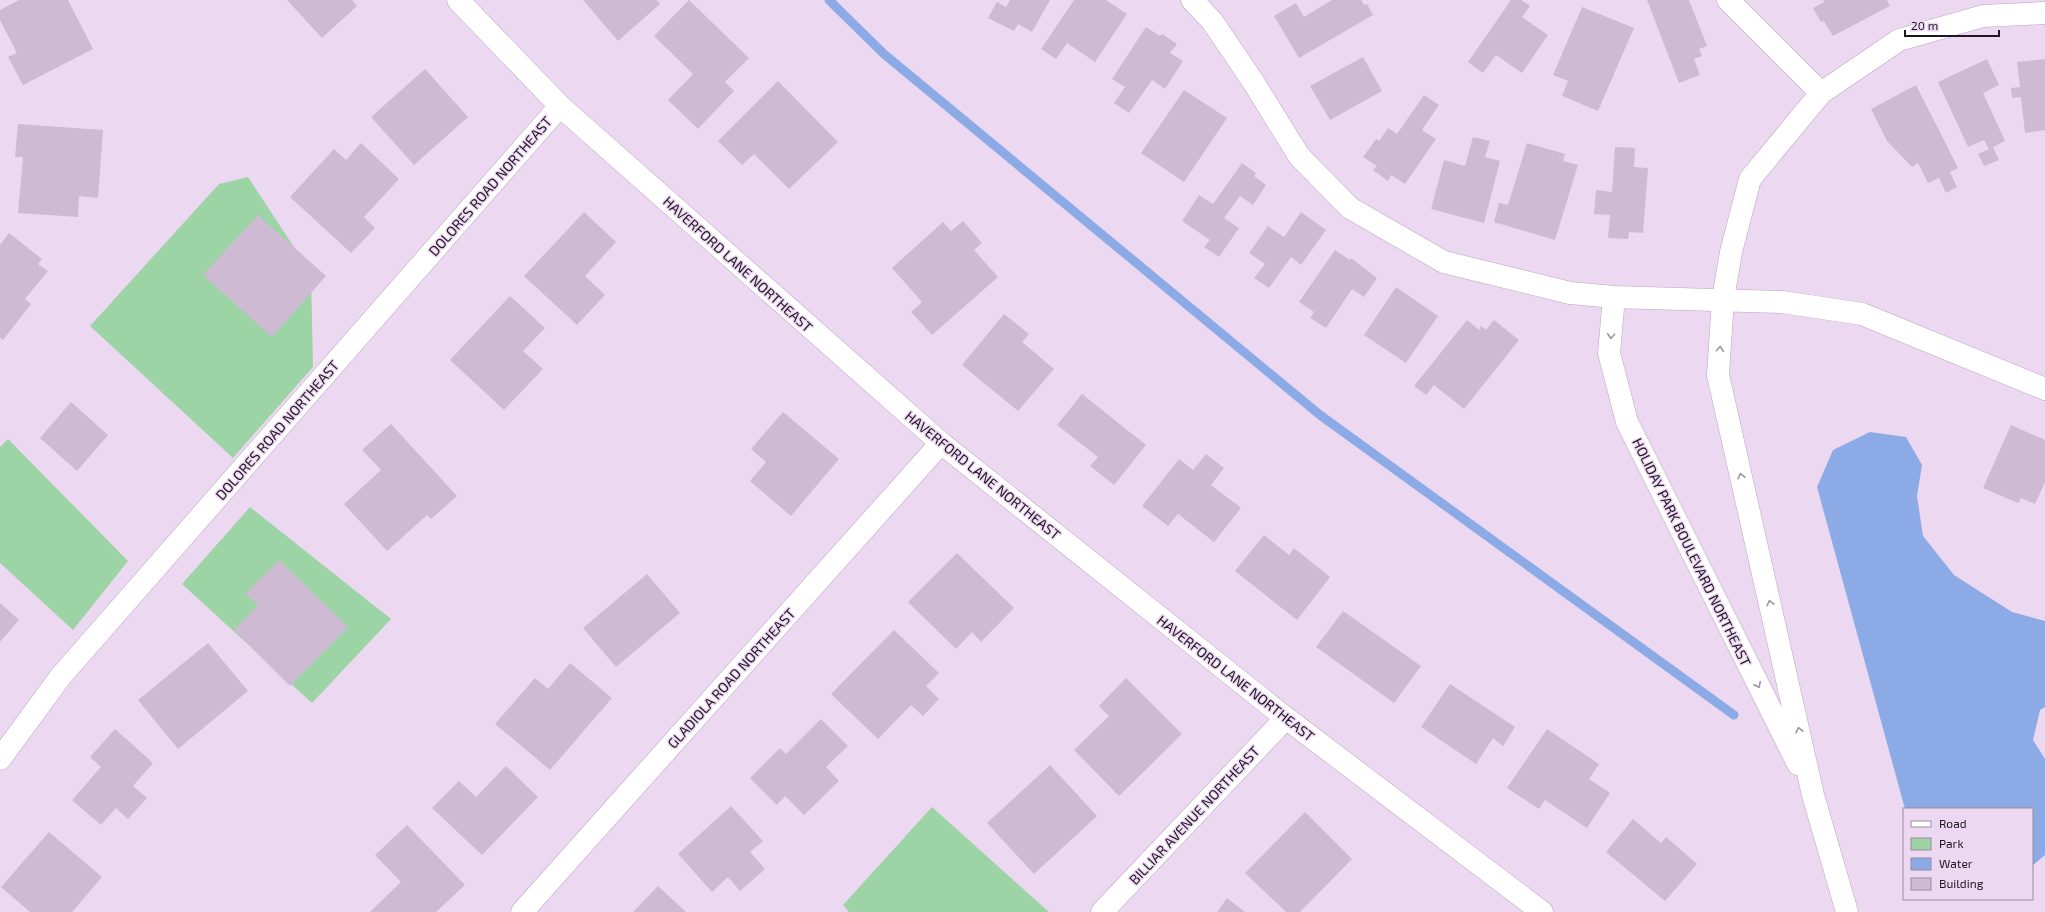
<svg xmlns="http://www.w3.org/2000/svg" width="2045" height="912" font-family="'Exo 2',sans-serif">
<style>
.green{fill:#9cd4a5}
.water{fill:#8caae6}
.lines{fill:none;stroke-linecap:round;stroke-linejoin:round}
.stream{stroke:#8caae6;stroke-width:9}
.building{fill:#cebad3}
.street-casing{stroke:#b9a5be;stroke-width:23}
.street{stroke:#fff;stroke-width:22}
.oneway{stroke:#9a969b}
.labels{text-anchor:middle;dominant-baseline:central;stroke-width:3;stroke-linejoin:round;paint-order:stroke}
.street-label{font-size:14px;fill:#1e1620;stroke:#edd8f2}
</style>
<rect width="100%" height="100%" fill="#edd8f2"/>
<path class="green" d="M248 177 311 273 313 367 233 458 90 326 219 184Z
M8 439 128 561 73 630 0 563V447Z
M250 507 391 619 312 703 182 584Z
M932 807 1049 912H849L843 905Z"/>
<path class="water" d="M1870 432 1906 437 1922 465 1917 496 1923 536 1954 575 2012 612 2045 621V707L2040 710 2033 740 2045 759V855L2032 866V809H1905L1817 487 1833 450Z"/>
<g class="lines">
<path class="stream" d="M829 0 884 54 1320 415 1734 715"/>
</g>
<path class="building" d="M19 0H68L93 49 23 85 8 57 17 53 0 20V10Z
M287 0H352L357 6 322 38Z
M583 0H657L660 4 618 41Z
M689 0 749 58 725 82 734 91 698 129 668 100 693 74 654 36Z
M1010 0H1050L1032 32 1018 24 1014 31 988 18 997 2 1006 7Z
M1074 0H1106L1127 14 1095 62 1067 43 1056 59 1041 49Z
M1332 0H1361L1364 5 1367 4 1373 15 1299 58 1274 16 1296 3 1304 17Z
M1511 0H1521L1530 6 1522 17 1548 35 1522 73 1496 55 1483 73 1468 62Z
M1647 0H1689L1707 46 1699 49 1702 56 1694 59 1700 75 1679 83Z
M1823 0H1887L1890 6 1833 36 1824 21 1821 22 1813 8 1824 2Z
M1582 7 1634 28 1598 111 1562 96 1568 81 1553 75Z
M1146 27 1160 36 1162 34 1177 44 1170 53 1183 61 1165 89 1152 80 1129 113 1114 103 1125 87 1112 79Z
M1363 57 1382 91 1330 120 1310 86Z
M1987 59 1999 85 1983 93 2005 141 1993 147 1999 160 1984 166 1978 154 1989 149 1984 140 1968 147 1938 82Z
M2045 59V130L2025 133 2021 97 2012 98 2011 88 2020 87 2017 62Z
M425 69 468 117 414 165 371 117Z
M778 81 838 142 789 189 754 154 742 165 718 141Z
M1916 85 1958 168 1950 172 1957 187 1946 193 1939 178 1928 183 1918 163 1912 167 1887 141 1871 109Z
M1184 90 1227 118 1184 182 1141 153Z
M1424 95 1439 105 1422 130 1436 139 1405 184 1391 175 1388 181 1373 170 1377 166 1363 157 1376 139 1379 141 1388 128 1397 134Z
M18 124 103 130 98 198 79 196 78 217 18 213 23 157H15Z
M1473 137 1490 141 1485 157 1500 161 1484 223 1431 209 1444 160 1465 166Z
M361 143 399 179 364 217 375 228 351 253 290 197 334 149 346 160Z
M1527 143 1565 154 1563 161 1578 165 1555 240 1494 222 1499 203 1508 205Z
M1615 147 1635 148 1634 167 1648 168 1643 233 1629 232 1628 239 1608 238 1610 215 1594 214 1596 190 1612 192Z
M1242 163 1256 173 1254 176 1266 185 1253 205 1240 196 1224 218 1239 228 1219 257 1204 247 1210 240 1182 221 1199 195 1213 204Z
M584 212 616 242 585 276 605 295 577 325 524 276Z
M1301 212 1326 230 1301 265 1291 257 1269 288 1254 278 1265 264 1249 253 1268 226 1284 237Z
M258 215 326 276 272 337 203 275Z
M963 221 982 243 974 250 998 277 932 335 911 312 922 302 892 268 943 222 951 231Z
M9 233 42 259 38 264 48 271 25 299 31 304 3 340 0 338V245Z
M1335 250 1350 260 1351 258 1377 278 1364 297 1352 289 1326 328 1310 318 1314 312 1299 302Z
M1396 287 1438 316 1406 363 1364 335Z
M510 296 545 328 523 351 543 369 504 410 450 360Z
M1004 314 1029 334 1022 342 1054 369 1018 411 962 365Z
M1467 320 1479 330 1481 326 1486 330 1494 320 1519 340 1464 409 1434 385 1426 395 1414 386Z
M1082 394 1146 445 1114 485 1090 466 1098 457 1057 425Z
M71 402 108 435 77 471 40 438Z
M783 412 839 459 791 516 750 481 766 462 751 449Z
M391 424 457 496 431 519 427 515 387 551 344 504 381 470 362 450Z
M2011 425 2045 440V482L2035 504 2021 498 2018 503 1983 488Z
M1206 454 1224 468 1211 485 1241 508 1214 542 1178 514 1168 526 1142 506 1179 459 1193 470Z
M1264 535 1289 555 1294 548 1330 577 1297 620 1235 571Z
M957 553 1014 608 981 642 972 632 956 649 908 602Z
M279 560 348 627 290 686 234 630 258 605 245 594Z
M647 574 680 613 616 667 583 628Z
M0 603 19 620 0 642Z
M1343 611 1421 666 1394 703 1316 647Z
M894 630 939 673 926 686 939 699 923 716 911 705 878 739 831 694Z
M208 643 248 691 178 749 138 700Z
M570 663 612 698 550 770 495 724 535 678 548 689Z
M1126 678 1182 734 1119 796 1074 750 1109 716 1099 706Z
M1450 684 1515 727 1503 746 1493 738 1476 764 1421 727Z
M821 719 848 746 826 767 839 781 804 815 785 796 777 805 750 778 780 748 786 754Z
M115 729 153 763 133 786 147 798 128 819 116 808 101 825 72 800 101 767 90 757Z
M1547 729 1599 764 1589 779 1610 793 1587 828 1545 800 1539 809 1507 788Z
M1050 765 1097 816 1034 874 987 823Z
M506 766 538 797 482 855 432 808 459 781 476 797Z
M731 806 763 841 750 852 765 869 740 891 728 877 712 892 678 854Z
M1305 812 1352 859 1300 912H1286L1245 873Z
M1633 819 1661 843 1666 837 1697 864 1665 901 1606 852Z
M407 825 465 885 436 912H370L401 882 375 855Z
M49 832 102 877 72 912H30L1 887Z
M658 886 686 912H633Z
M1227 898 1245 912H1217Z"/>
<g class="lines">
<g class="street-casing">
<path id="street" d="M458 0 560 106 941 443 1286 718 1542 912
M1192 0 1212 21 1254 83 1299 156 1350 208 1444 262 1570 293 1614 297 1782 302 1862 314 2045 389
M1728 0 1821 93
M1614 297 1609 353 1627 422 1798 764
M0 759 61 676 560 106
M522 912 941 443
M1102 912 1286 718
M1847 912 1813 795 1718 375 1723 299 1731 252 1750 179 1821 93 1899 40 1983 16 2045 13"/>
</g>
<use href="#street" class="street"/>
</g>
<defs><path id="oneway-chevron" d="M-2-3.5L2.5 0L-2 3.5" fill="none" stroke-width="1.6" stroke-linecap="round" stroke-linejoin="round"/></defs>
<g class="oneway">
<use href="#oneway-chevron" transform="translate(1611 336) rotate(95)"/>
<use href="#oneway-chevron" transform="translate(1720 349) rotate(-86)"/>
<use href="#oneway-chevron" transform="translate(1741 476) rotate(-103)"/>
<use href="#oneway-chevron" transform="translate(1770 603) rotate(-103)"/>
<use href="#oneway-chevron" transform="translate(1758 685) rotate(64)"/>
<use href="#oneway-chevron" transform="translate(1799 730) rotate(-103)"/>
</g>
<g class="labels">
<g class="street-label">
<text transform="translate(490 186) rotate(-49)">DOLORES ROAD NORTHEAST</text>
<text transform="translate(738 264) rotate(42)">HAVERFORD LANE NORTHEAST</text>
<text transform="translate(277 430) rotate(-49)">DOLORES ROAD NORTHEAST</text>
<text transform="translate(983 475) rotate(39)">HAVERFORD LANE NORTHEAST</text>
<text transform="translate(1692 552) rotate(64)">HOLIDAY PARK BOULEVARD NORTHEAST</text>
<text transform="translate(731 678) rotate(-48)">GLADIOLA ROAD NORTHEAST</text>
<text transform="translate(1236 678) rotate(38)">HAVERFORD LANE NORTHEAST</text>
<text transform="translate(1194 815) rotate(-47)">BILLIAR AVENUE NORTHEAST</text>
</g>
</g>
<rect x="1903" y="808" width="130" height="92" fill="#edd8f2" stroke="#9a8a9e"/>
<rect x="1911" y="821" width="20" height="6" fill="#ffffff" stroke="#9a8a9e"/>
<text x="1939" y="828" font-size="12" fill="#1e1620">Road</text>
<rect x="1911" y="838" width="20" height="12" fill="#9cd4a5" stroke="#9a8a9e"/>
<text x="1939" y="848" font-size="12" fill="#1e1620">Park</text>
<rect x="1911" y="858" width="20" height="12" fill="#8caae6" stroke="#9a8a9e"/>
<text x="1939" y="868" font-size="12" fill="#1e1620">Water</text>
<rect x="1911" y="878" width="20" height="12" fill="#cebad3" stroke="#9a8a9e"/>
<text x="1939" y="888" font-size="12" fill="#1e1620">Building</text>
<path d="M1905 30v6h94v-6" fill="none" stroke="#1e1620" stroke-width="2"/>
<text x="1911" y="30" font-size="12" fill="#1e1620" stroke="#edd8f2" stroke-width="3" paint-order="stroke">20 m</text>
</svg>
